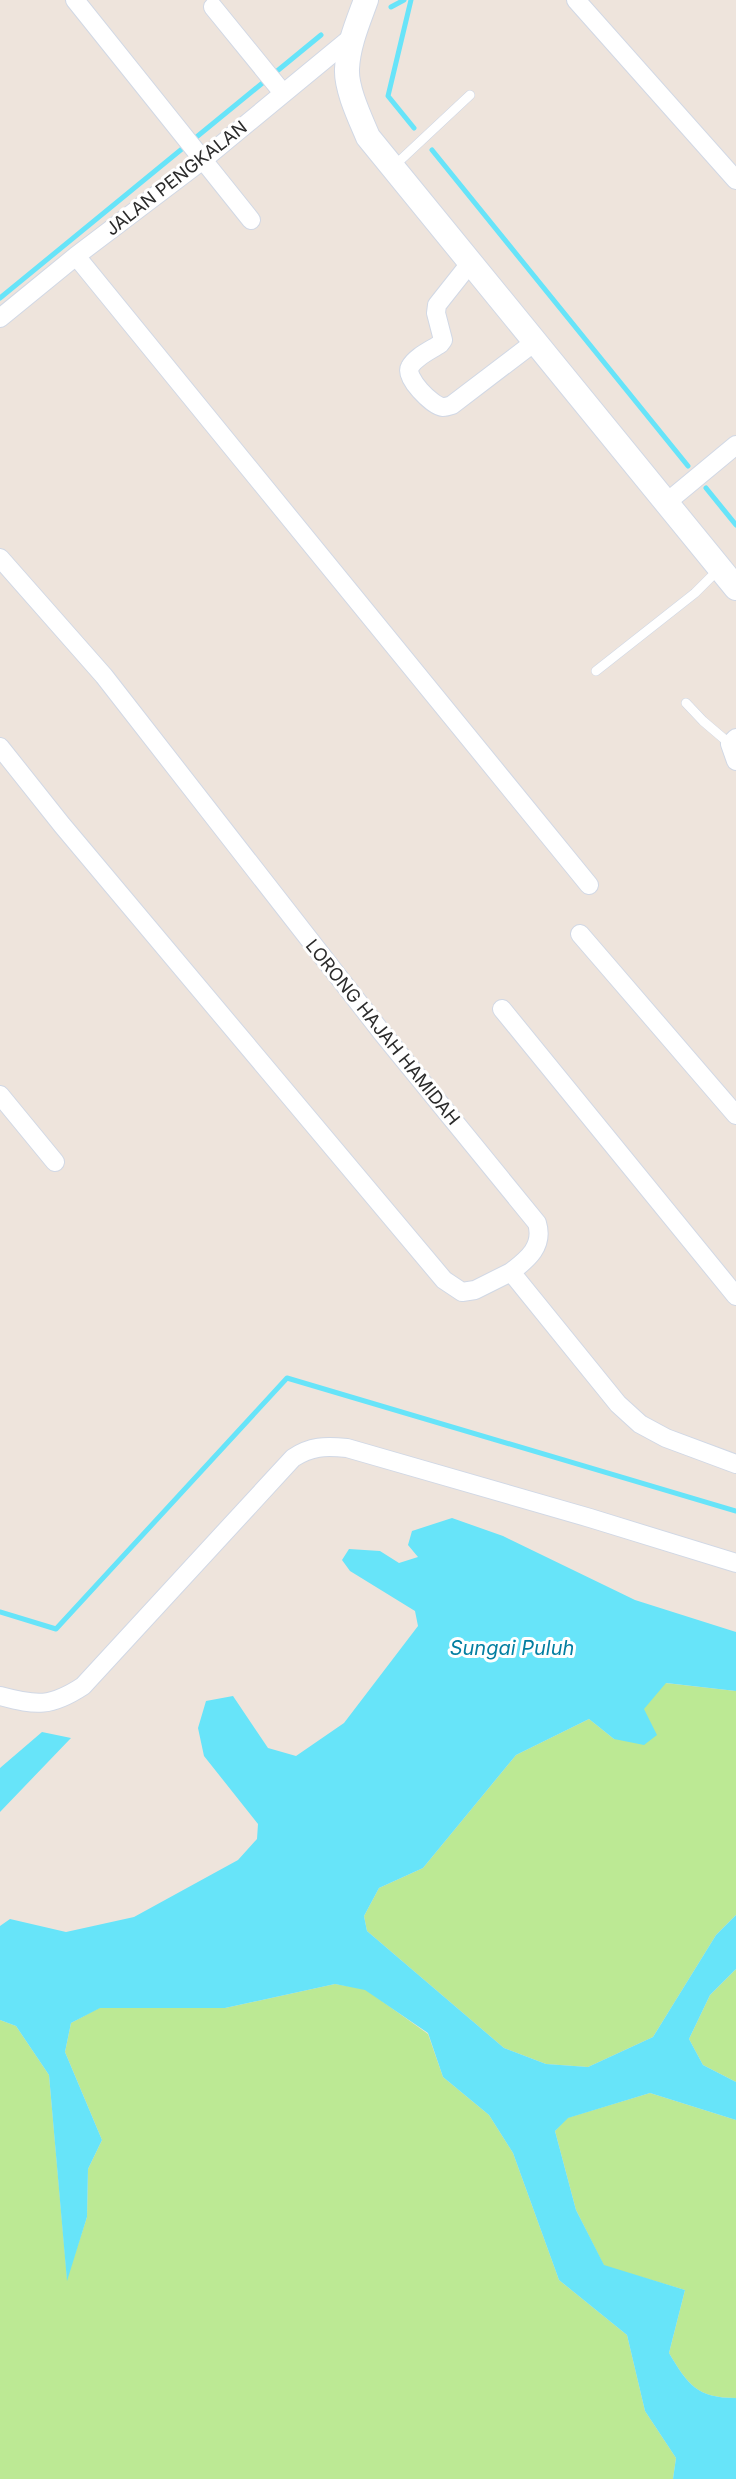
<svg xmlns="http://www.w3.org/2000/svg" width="736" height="2479" font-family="Inter,sans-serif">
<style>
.green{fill:#bce994}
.water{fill:#67e4f9}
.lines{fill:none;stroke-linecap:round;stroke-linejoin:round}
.stream{stroke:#67e4f9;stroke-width:5}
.lane-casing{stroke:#d1d8e5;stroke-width:10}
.street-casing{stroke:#d1d8e5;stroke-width:20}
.secondary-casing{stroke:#d1d8e5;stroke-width:26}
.lane{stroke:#fff;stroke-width:9}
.street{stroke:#fff;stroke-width:18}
.secondary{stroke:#fff;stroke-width:24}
.labels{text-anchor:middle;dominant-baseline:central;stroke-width:6;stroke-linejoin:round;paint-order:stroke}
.street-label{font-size:18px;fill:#2b2b2b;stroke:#fff}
.water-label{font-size:20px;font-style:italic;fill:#037ea1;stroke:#fff}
</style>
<rect width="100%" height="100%" fill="#eee4dc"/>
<path class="green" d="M665 1683 736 1691V1915L716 1935 653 2037 588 2067 546 2064 504 2048 367 1931 364 1916 379 1888 423 1868 516 1755 589 1719 614 1739Z
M736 1969V2082L703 2065 689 2039 710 1995Z
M335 1984 365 1989 428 2034 443 2077 489 2115 513 2153 559 2280 627 2335 645 2411 676 2458 673 2479H0V2020L16 2026 49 2075 67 2278 87 2217 88 2169 102 2140 65 2052 71 2023 99 2008H225Z
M650 2093 736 2120V2398C697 2398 688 2385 669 2353L685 2290 604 2266 576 2210 555 2131 567 2118Z"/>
<path class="water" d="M452 1518 503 1536 635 1600 736 1632V1691L666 1683 644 1709 657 1735 644 1745 614 1739 589 1719 516 1755 423 1868 379 1888 364 1916 367 1931 504 2048 546 2064 588 2067 653 2037 716 1935 736 1915V1969L710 1995 689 2039 703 2065 736 2082V2120L650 2093 568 2118 555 2131 576 2210 604 2265 685 2290 669 2353C688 2385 697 2398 736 2398V2479H673L676 2458 645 2411 627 2335 559 2280 513 2153 489 2115 443 2077 428 2033 365 1990 335 1984 225 2008H100L71 2023 65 2052 102 2140 88 2169 87 2217 67 2281 49 2075 16 2026 0 2020V1926L10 1919 66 1932 134 1917 238 1860 257 1839 258 1824 204 1756 198 1728 206 1701 233 1696 268 1748 296 1756 344 1723 418 1626 415 1611 350 1571 342 1560 349 1549 380 1551 399 1563 418 1557 408 1545 412 1531Z
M42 1732 71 1738 0 1812V1768Z"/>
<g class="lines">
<path class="stream" d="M411 0 388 96 414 128
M391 7 404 0
M432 150 688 466
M0 298 321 35
M706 488 736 525
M0 1612 56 1629 287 1378 736 1511"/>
<g class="lane-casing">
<path id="lane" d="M393 167 470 95
M596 671 695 593 719 569
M686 703 703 721 730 744"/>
</g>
<g class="street-casing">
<path id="street" d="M75 0 251 220
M576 0 736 180
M213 7 283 93
M76 256 589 885
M471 262 437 305 436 313 443 340 440 344C431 350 415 357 410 367 404 377 432 406 443 407 446 407 449 406 452 405L536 341
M0 318 76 256 204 159 352 37
M666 503 736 445
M0 558 104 676 383 1034 537 1223C544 1246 528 1259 511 1272L618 1404 640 1424 666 1438 736 1464
M736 738 730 744 736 761
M0 747 62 825 444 1280 462 1292 475 1290 511 1272
M580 934 736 1115
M502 1009 736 1296
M0 1095 55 1162
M0 1696C37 1706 51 1707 83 1686L293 1458C311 1446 325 1446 347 1448L590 1518 736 1563"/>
</g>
<g class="secondary-casing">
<path id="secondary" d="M366 0C358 22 348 45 347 69 346 89 360 118 368 137L736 588"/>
</g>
<use href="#lane" class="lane"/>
<use href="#street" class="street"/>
<use href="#secondary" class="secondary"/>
</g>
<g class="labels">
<g class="street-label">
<text transform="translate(176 178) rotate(-38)">JALAN PENGKALAN</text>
<text transform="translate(383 1032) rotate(51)">LORONG HAJAH HAMIDAH</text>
</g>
<g class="water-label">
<text x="512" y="1648">Sungai Puluh</text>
</g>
</g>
</svg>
